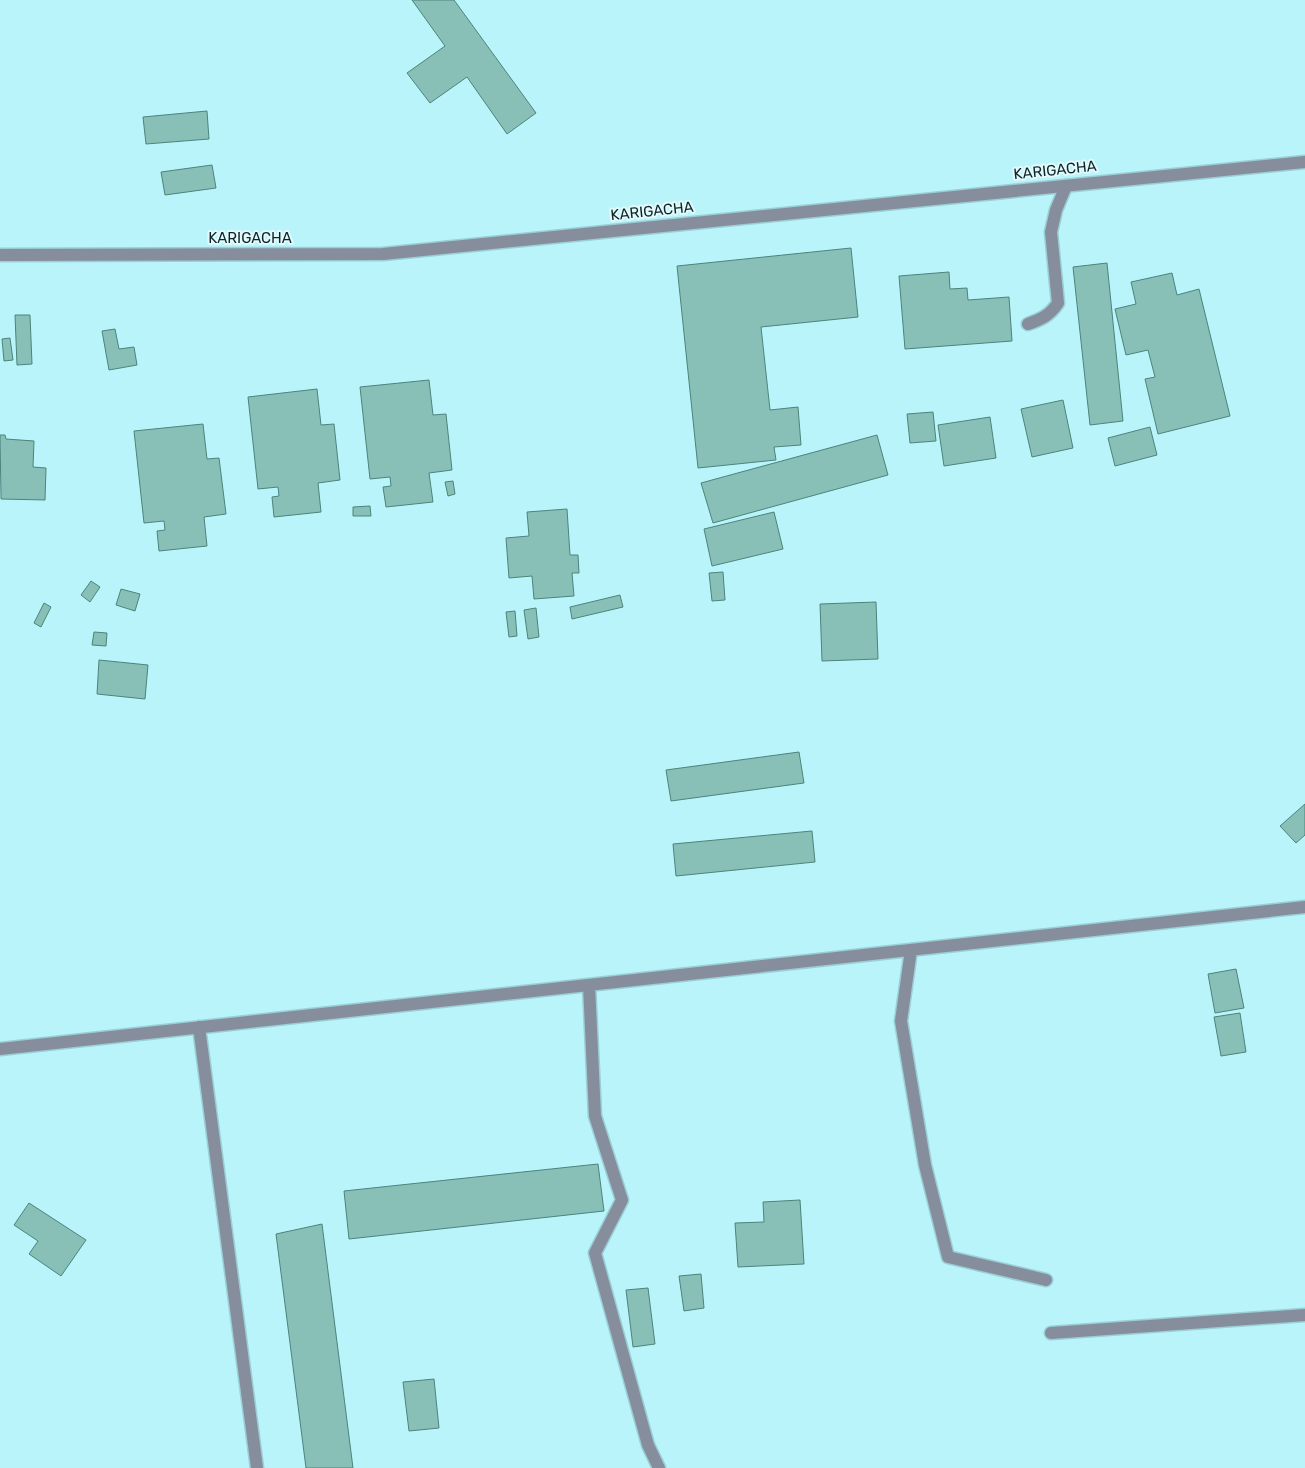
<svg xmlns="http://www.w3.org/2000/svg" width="1305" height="1468" font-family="Rubik,sans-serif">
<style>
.building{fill:#88c0b8;stroke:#4c847c}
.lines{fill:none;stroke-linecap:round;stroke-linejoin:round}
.service-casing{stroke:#9acfd5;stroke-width:15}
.minor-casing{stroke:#9acfd5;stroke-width:15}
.service{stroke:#868e9e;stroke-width:12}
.minor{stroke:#868e9e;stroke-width:12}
.labels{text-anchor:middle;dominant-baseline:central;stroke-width:4;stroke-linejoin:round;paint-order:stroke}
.street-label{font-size:15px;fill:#0e2528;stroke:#e3fafc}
</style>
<rect width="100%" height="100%" fill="#b9f4fb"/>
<path class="building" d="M412 0H454L536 113 507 134 467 77 430 103 407 73 445 46Z
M207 111 209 139 146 144 143 117Z
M212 165 216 188 165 195 161 172Z
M851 248 858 317 761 327 770 410 798 407 801 445 774 447 776 460 698 468 677 266Z
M1107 263 1123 421 1090 425 1073 267Z
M949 272 950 289 967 288 968 300 1009 297 1012 341 905 349 899 276Z
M1172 273 1177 295 1199 289 1230 416 1158 434 1145 379 1155 377 1148 350 1126 355 1115 309 1136 304 1131 282Z
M15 315H30L32 364 17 365Z
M115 329 119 349 134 347 137 365 109 370 102 331Z
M10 338 13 360 4 361 2 339Z
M429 380 433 415 446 414 452 470 429 473 433 502 386 507 383 487 391 486 390 477 370 479 360 387Z
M317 389 321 425 334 424 340 480 318 483 321 512 274 517 272 497 279 496 278 487 258 489 248 397Z
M1063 400 1073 448 1032 457 1021 409Z
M933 412 936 441 910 443 907 414Z
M990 417 996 458 944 466 938 425Z
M203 424 207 459 219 458 226 514 204 517 207 546 159 551 157 531 165 530 164 521 144 523 134 431Z
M1150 427 1157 455 1115 466 1108 438Z
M0 435H5L6 439 34 441 33 467 46 468 45 500 1 499Z
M877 435 888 475 713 523 701 483Z
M453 481 455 494 448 496 445 482Z
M370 506 371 516H353V507Z
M567 509 570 555H578L579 573H572L574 596 534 599 532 576 509 578 506 538 529 536 527 512Z
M774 512 783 549 712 566 704 529Z
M723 572 725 600 712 601 709 573Z
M91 581 100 587 90 602 81 595Z
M121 589 140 594 135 611 116 605Z
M620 595 623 607 572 619 570 607Z
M876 602 878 659 822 661 820 604Z
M44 603 51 607 41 627 34 623Z
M536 608 539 637 528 639 524 610Z
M515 611 517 636 509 637 506 612Z
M94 632 107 633 106 646 92 645Z
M99 660 148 665 145 699 97 694Z
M799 752 804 783 671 801 666 770Z
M1305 804V835L1296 843 1280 826Z
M812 831 815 862 676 876 673 844Z
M1236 969 1244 1008 1215 1013 1208 974Z
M1240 1013 1246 1052 1221 1056 1214 1017Z
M598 1164 604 1211 349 1239 344 1191Z
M800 1200 804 1264 738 1267 735 1223 764 1222 763 1202Z
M29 1203 86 1240 61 1276 29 1254 38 1241 14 1225Z
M322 1224 353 1468H306L276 1234Z
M701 1274 704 1308 684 1311 679 1276Z
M648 1288 655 1344 633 1347 626 1290Z
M434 1379 439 1428 409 1431 403 1382Z"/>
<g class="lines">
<g class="service-casing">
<path id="service" d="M1028 324C1042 319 1050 315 1058 303L1051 232 1056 210 1066 186
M1051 1333 1305 1315"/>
</g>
<g class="minor-casing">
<path id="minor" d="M0 255 383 254 1305 162
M911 950 901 1021 925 1165 948 1257 1046 1280
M589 985 595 1116 622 1200 595 1253 648 1445 659 1468
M199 1027 257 1468
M0 1049 1305 907"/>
</g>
<use href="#service" class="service"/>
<use href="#minor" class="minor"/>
</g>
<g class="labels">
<g class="street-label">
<text transform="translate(1055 170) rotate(-6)">KARIGACHA</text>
<text transform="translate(652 211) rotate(-6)">KARIGACHA</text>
<text x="250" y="238">KARIGACHA</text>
</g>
</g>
</svg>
